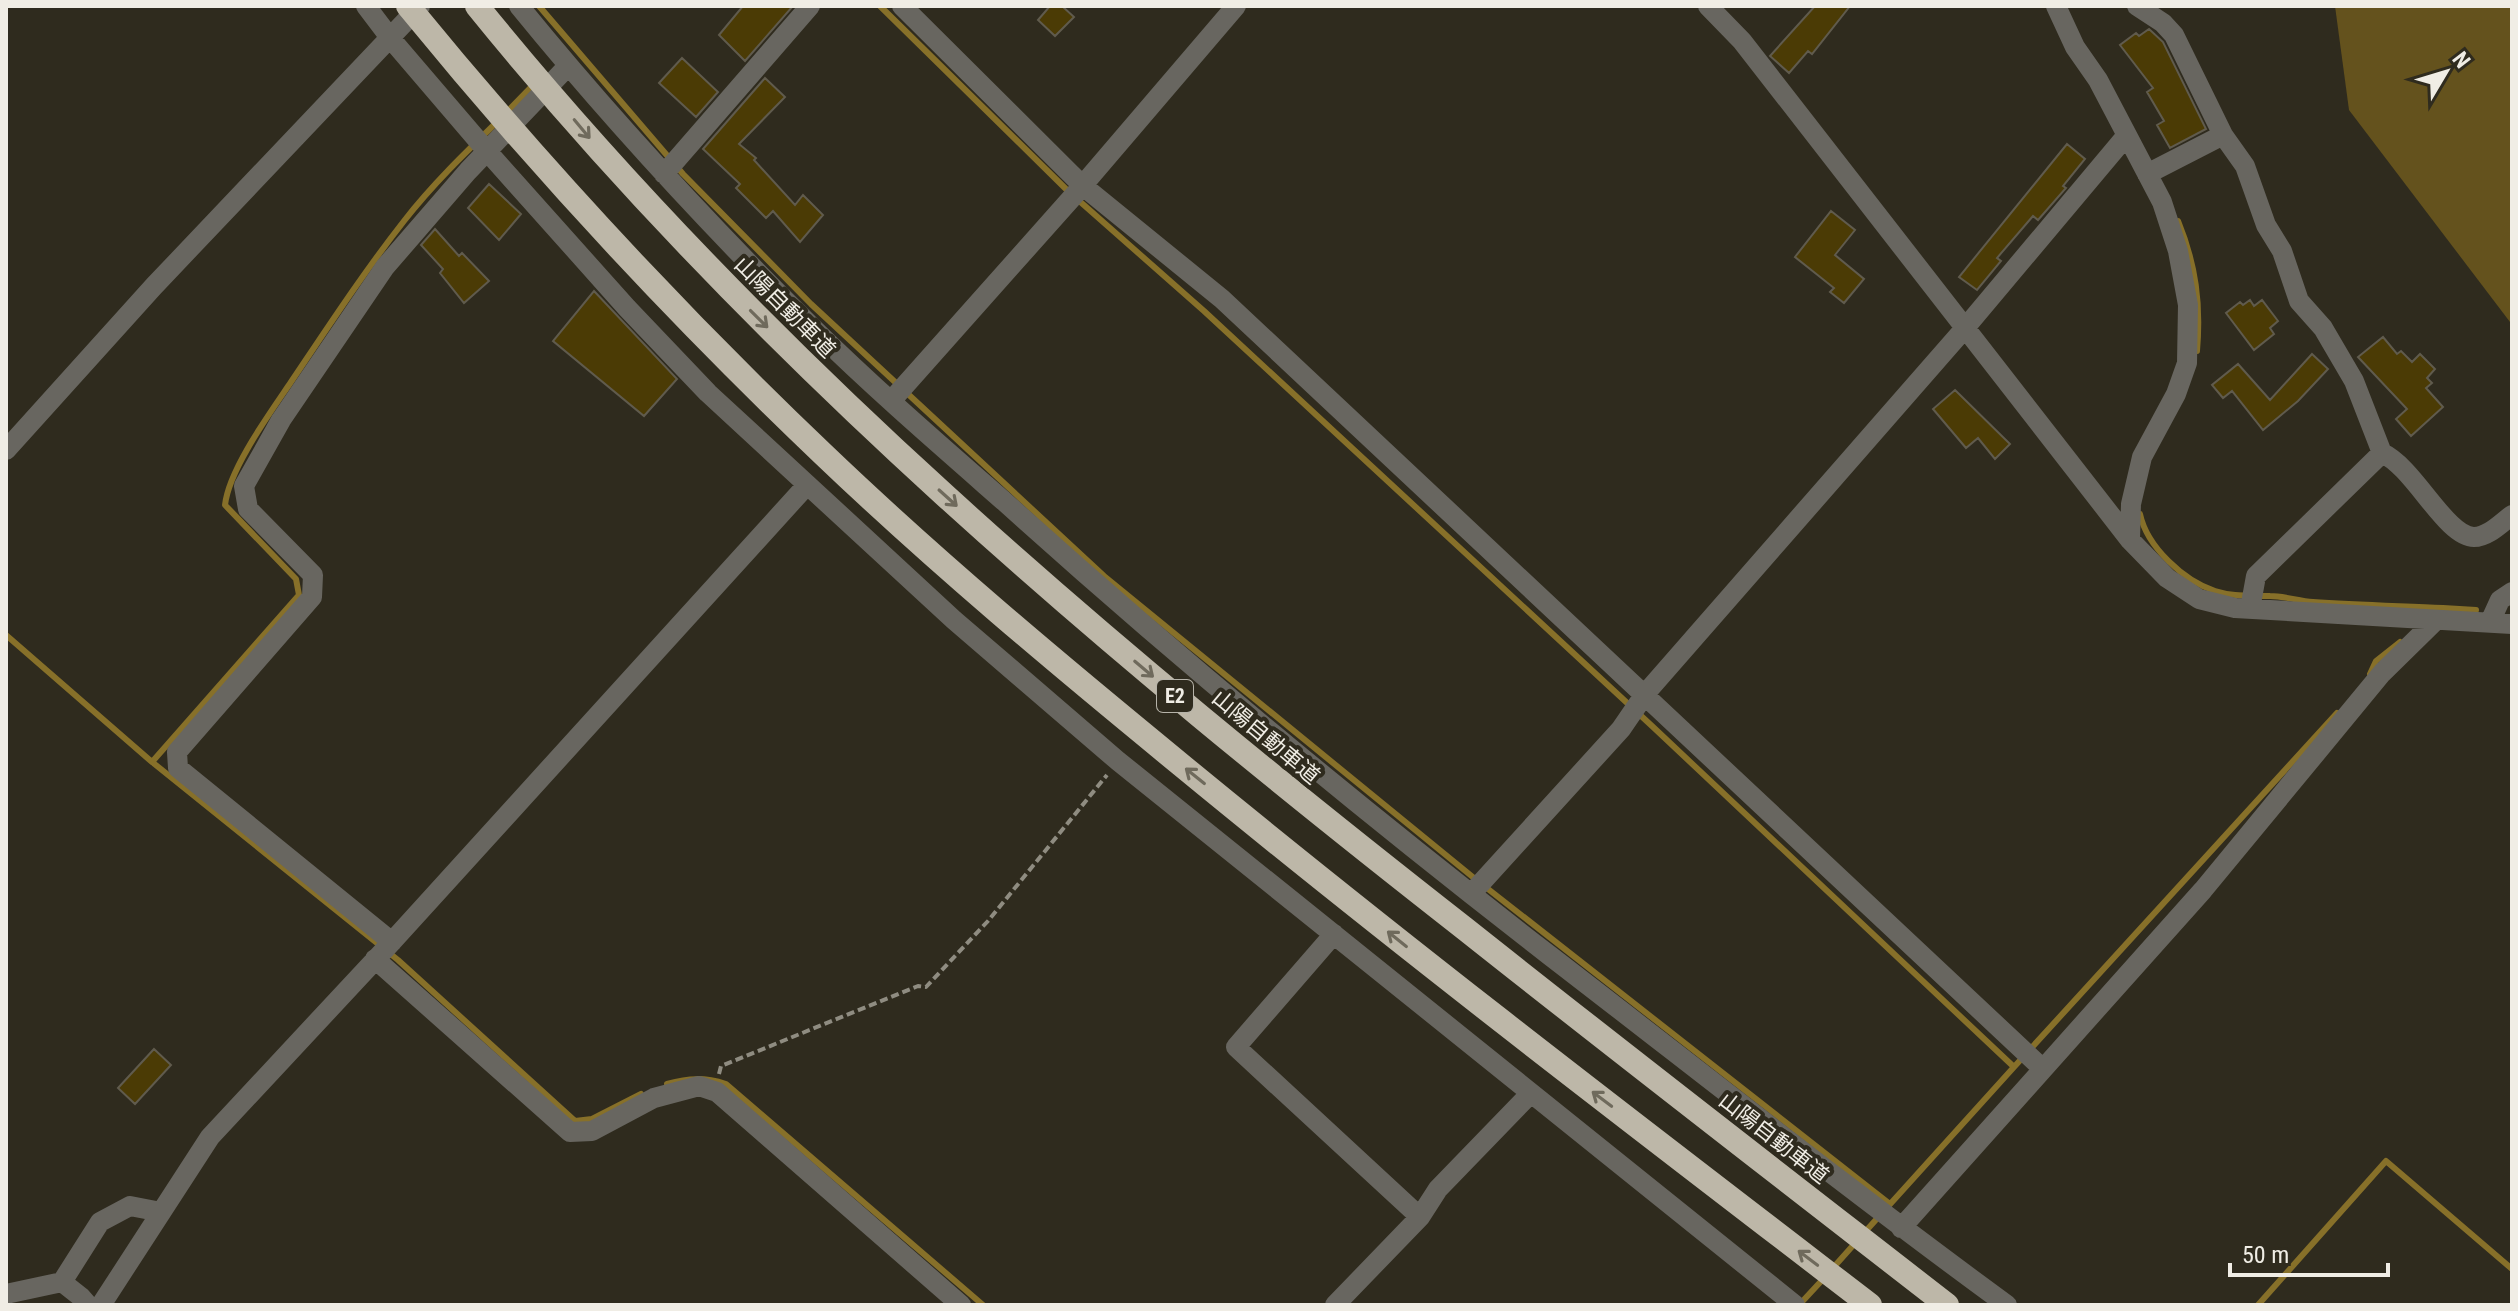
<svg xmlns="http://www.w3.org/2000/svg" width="2518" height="1311" font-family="'Roboto Condensed','Noto Sans JP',sans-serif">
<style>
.green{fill:#64521d}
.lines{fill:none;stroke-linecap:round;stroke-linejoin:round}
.stream{stroke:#877029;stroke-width:6}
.building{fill:#4b3b05;stroke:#605b4d;stroke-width:2}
.path{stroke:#8f8c81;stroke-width:4;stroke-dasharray:8 4;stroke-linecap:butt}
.minor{stroke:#686660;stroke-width:20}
.highway-bridge{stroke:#bdb7a8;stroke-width:24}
.oneway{stroke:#6f6a5c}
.labels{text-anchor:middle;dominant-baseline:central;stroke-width:8;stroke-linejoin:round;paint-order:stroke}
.shield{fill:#2f2b1e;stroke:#b6b3a9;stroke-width:2}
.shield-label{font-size:20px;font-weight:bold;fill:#f0ede5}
.street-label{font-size:22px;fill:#f0ede5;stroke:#2f2b1e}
</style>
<rect width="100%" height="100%" fill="#2f2b1e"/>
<path class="green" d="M2335 6H2512V321L2510 322 2349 110Z"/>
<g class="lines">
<path class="stream" d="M539 6 683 174 811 304 1104 576 1474 878 1890 1204
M880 6 1068 191 1204 311 1652 726 2014 1067 1864 1233
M505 114 536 82
M2178 221C2196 265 2201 304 2197 351
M2140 514C2147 547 2184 581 2215 591 2234 597 2251 595 2270 596 2284 596 2299 601 2313 602 2356 605 2400 606 2443 608
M2442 610 2443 608 2476 610
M6 635 152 762 398 960 575 1121 592 1119 641 1094
M2370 674 2376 661 2400 642
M152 762 299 595 296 579 225 505C229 469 270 413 291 382 328 327 364 272 404 221 432 185 465 153 497 122
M2014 1067 2337 713
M667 1084C689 1078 704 1077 726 1084L983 1305
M1832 1269 1857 1241
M1800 1304 1825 1277
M2258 1305 2386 1161 2512 1269"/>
</g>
<path class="building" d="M743 6H793L745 61 719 35Z
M1050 6H1062L1074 17 1055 36 1038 20Z
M1815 6H1850L1812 54 1808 51 1789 73 1770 56Z
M2149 29 2163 42 2206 129 2170 148 2157 125 2164 121 2147 92 2153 88 2120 45 2136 33 2139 36Z
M682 58 718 92 696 117 659 83Z
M765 78 785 97 739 144 756 158 754 160 795 205 803 195 823 215 800 242 773 211 766 218 736 188 740 184 703 149Z
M2067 144 2085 159 2063 186 2066 188 2038 220 2033 216 1997 258 2001 261 1977 290 1959 277Z
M489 184 521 214 499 240 468 208Z
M1831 211 1855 230 1835 255 1864 279 1844 303 1830 292 1834 288 1795 257Z
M435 229 459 256 462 253 489 281 464 303 440 273 443 269 421 245Z
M594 291 677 379 644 416 553 341Z
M2250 300 2254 306 2262 300 2278 321 2270 328 2274 334 2254 350 2226 313 2240 302 2243 305Z
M2383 337 2397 354 2401 351 2412 362 2420 354 2435 369 2427 378 2432 383 2426 388 2443 407 2411 436 2396 419 2407 409 2358 357Z
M2312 354 2328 369 2298 401 2263 430 2232 391 2223 398 2212 385 2238 364 2270 400Z
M1955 390 2010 444 1995 459 1978 438 1966 448 1933 409Z
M154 1049 171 1065 135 1104 118 1088Z"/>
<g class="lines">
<path class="path" d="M719 1074 721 1066 918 986 926 987 988 921 1107 775"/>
<path class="minor" d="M366 6 391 39 486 150 627 308 708 393 954 620 1118 761 1795 1305
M519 6C611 119 710 226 814 329 875 389 941 446 1006 503 1181 661 1362 810 1549 955 1701 1072 1852 1192 2007 1305
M902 6 1083 186 1222 299 2042 1068
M1708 6 1742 41 2130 540 2167 578 2199 599 2235 608 2512 624
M2056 6 2075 47 2098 80 2162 202 2178 251 2188 305 2187 363 2176 394 2142 457 2131 504 2130 540
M2137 6 2163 23 2174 35 2223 135 2245 166 2266 225 2282 251 2299 301 2323 328 2354 381 2382 453C2414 467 2446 537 2474 537 2488 537 2501 523 2512 515
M664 174 810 6
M2147 174 2223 135
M891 401 1077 192 1236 6
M6 450 154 286 420 6
M2250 609 2256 576 2382 453
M2490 622 2500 600 2512 592
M1471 894 1621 729 1645 694 1965 328 2127 135
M1334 934 1236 1047 1420 1217
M392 942 178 768 177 752 312 597 313 575 248 509 244 486 281 420 385 267 468 171 568 66
M375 959 570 1132 592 1131 654 1098 699 1086 717 1092 961 1305
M1901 1228 2203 890 2382 673 2436 620
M6 1294 62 1282
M88 1305 81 1297 62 1282 100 1222 130 1206 161 1212
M101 1305 210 1137 389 945 807 485
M1335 1305 1420 1217 1438 1189 1531 1093"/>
<path class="highway-bridge" d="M408 6C537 164 676 314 823 454 937 563 1058 664 1180 764 1406 950 1638 1127 1870 1305
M477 6C762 358 1109 650 1464 928 1624 1055 1786 1180 1947 1305"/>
</g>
<defs><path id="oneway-shaft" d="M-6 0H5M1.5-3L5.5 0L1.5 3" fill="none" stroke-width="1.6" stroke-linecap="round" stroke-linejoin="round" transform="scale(2)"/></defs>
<g class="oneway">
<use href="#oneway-shaft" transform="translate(582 129) rotate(50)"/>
<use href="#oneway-shaft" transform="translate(759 319) rotate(45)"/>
<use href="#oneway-shaft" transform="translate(948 498) rotate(42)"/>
<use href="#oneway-shaft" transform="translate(1144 669) rotate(40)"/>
<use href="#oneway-shaft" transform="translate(1195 776) rotate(-141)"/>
<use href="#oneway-shaft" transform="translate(1397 939) rotate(-141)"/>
<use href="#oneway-shaft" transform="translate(1602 1099) rotate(-143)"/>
<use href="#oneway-shaft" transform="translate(1808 1258) rotate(-143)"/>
</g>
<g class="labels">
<rect class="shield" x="1157" y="680" width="36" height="32" rx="6"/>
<g class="shield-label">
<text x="1175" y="696">E2</text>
</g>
<g class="street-label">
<text transform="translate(785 307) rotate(45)">山陽自動車道</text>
<text transform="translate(1266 737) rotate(40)">山陽自動車道</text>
<text transform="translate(1774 1138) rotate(38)">山陽自動車道</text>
</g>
</g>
<rect width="2518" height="1311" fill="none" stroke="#f0ede5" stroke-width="16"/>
<g transform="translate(2446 72) rotate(52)" stroke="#2f2b1e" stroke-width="6" paint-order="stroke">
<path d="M0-6L14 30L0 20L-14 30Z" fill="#f0ede5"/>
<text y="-12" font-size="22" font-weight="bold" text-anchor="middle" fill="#f0ede5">N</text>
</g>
<path d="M2230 1263v12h158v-12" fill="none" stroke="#f0ede5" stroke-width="4"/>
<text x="2242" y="1263" font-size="24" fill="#f0ede5" stroke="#2f2b1e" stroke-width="6" paint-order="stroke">50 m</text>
</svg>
